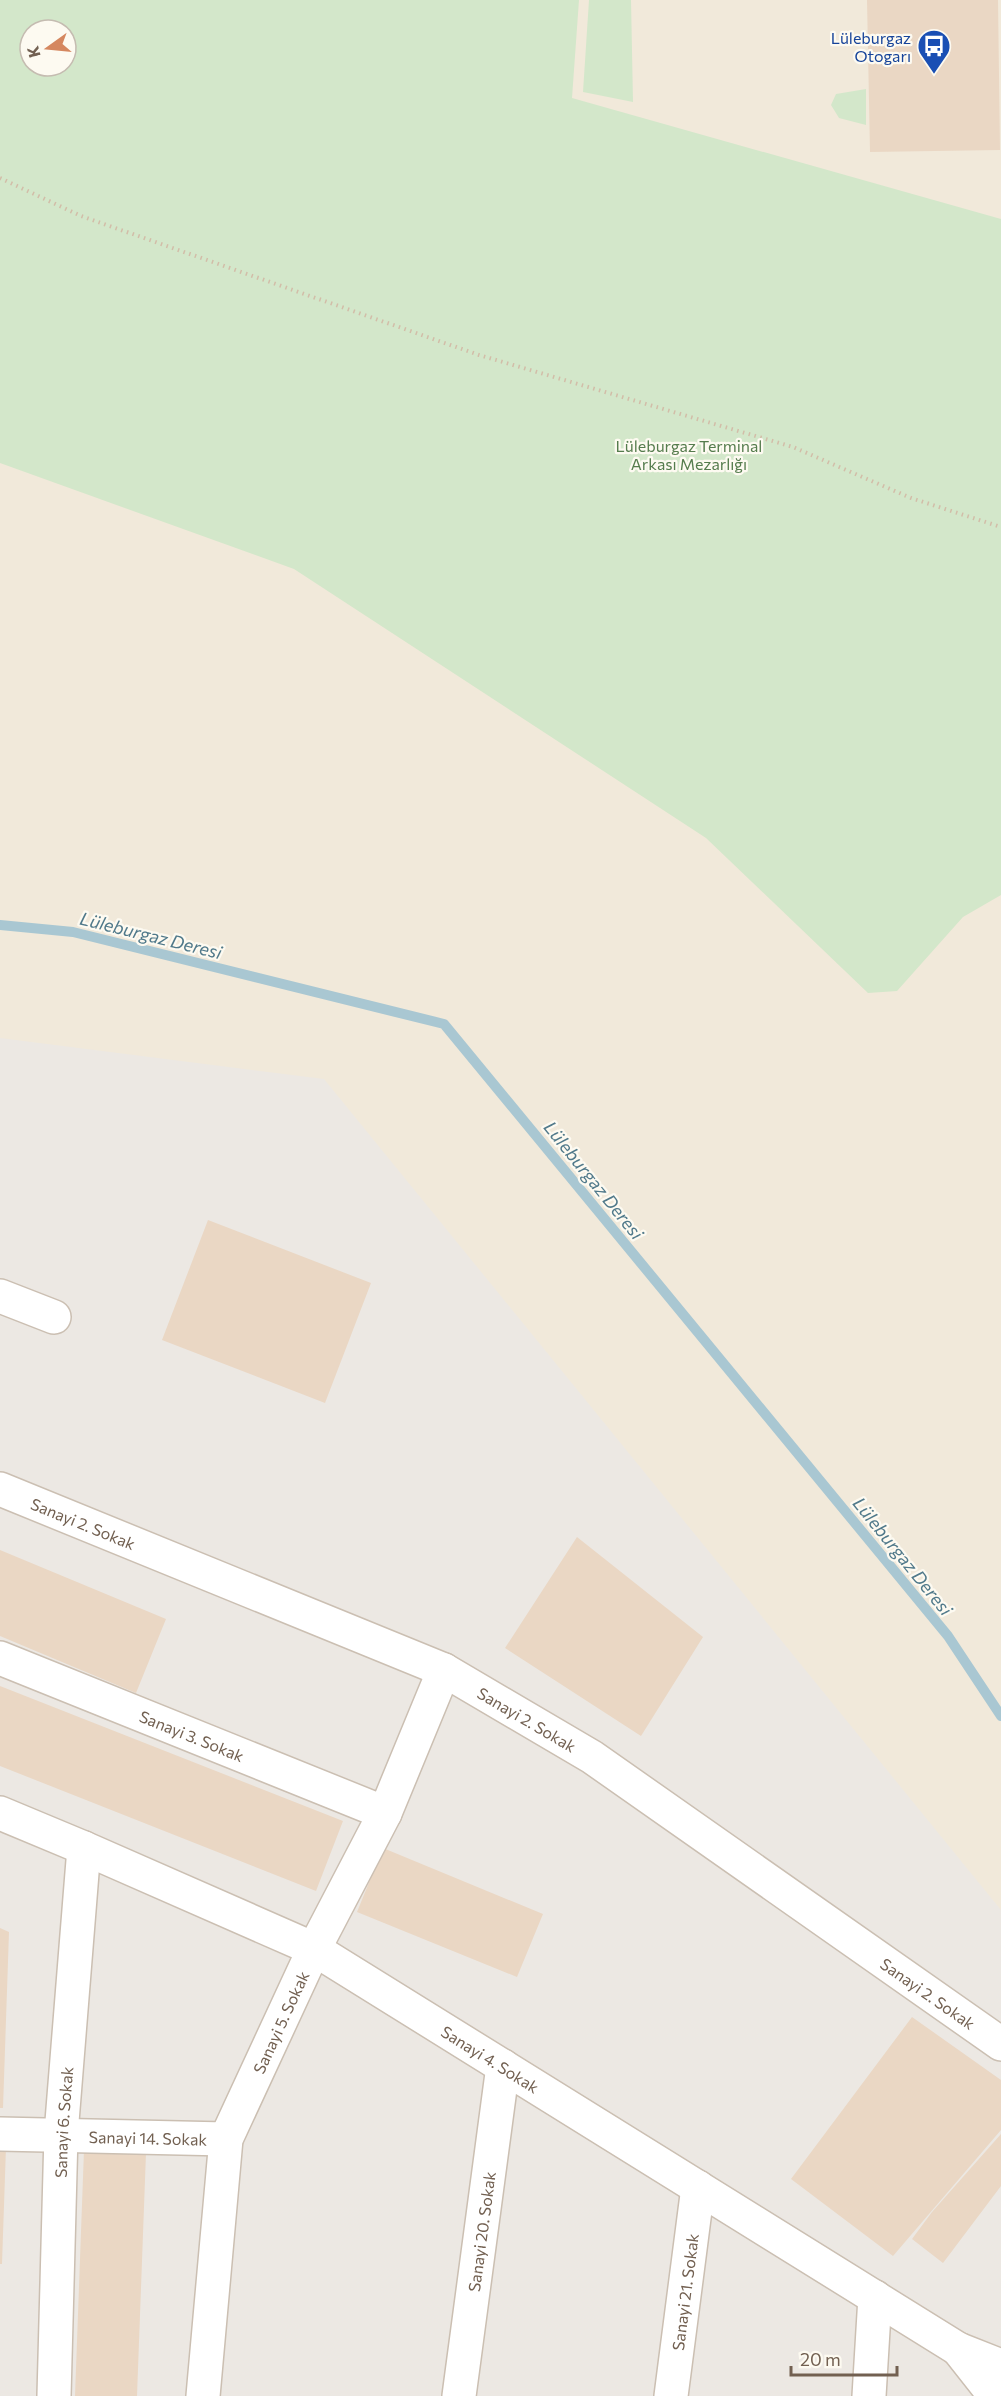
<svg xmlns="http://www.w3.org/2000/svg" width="1001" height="2396" font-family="Commissioner,sans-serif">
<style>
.residential{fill:#f1e9da;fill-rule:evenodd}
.industrial{fill:#ece8e3}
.green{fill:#d3e7ca;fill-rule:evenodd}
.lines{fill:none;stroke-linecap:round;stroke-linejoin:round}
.stream{stroke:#a9c7d2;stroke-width:10}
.building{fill:#ead7c4}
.minor-casing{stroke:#cbbfb2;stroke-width:36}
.path{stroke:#d2bda8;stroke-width:4;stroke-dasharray:1.5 4.5;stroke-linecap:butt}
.minor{stroke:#fff;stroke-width:33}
.labels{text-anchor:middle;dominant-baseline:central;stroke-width:4.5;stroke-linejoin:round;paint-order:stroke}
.transit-label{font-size:16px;fill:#164399;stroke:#fdfaf1;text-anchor:end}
.park-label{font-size:16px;fill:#557c4d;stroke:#fdfaf1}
.street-label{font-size:16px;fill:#726051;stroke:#fdfaf1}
.water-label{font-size:18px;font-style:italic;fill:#50798a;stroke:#fdfaf1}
</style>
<rect width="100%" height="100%" fill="#faf6eb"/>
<path class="residential" d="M0 0H1001V2396H0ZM30 30H66V66H30Z"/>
<path class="industrial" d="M0 1038 324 1079 1001 1910V2396H0Z"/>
<path class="green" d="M0 0H579L572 98 1001 219V895L963 917 897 991 868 993 706 838 294 569 0 463ZM30 30H66V66H30Z
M589 0H631L633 102 583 92Z
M866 89V125L839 118 831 105 836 94Z"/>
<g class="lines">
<path class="stream" d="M0 925 73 932 444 1024 948 1636 1001 1716"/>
</g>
<path class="building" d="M867 0H998L1000 150 870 152Z
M208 1220 371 1283 325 1403 162 1340Z
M577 1537 703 1637 641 1736 505 1648Z
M0 1550 166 1619 136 1693 0 1636Z
M0 1686 343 1821 316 1891 0 1766Z
M383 1848 543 1914 517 1977 357 1912Z
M0 1928 9 1932 3 2108H0Z
M912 2017 1001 2080V2130L893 2256 791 2179Z
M1001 2134V2186L943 2263 912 2239 932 2212Z
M0 2147H6L2 2264H0Z
M84 2150 146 2153 137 2396H75Z"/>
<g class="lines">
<g class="minor-casing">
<g id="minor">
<path d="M0 1296 54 1317"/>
<path id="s1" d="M0 1489 444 1670 592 1757 1001 2044"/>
<path id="s2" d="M0 1658 385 1813"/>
<path id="s3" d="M0 1813 84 1848 314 1949 958 2349 1001 2366"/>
<path id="s4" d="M0 2134 226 2139"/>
<path d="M958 2349 995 2396"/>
<path id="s5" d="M54 2396 61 2134 84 1848"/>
<path id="s6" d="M203 2396 226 2139 314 1949 385 1813 444 1670"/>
<path id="s7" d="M459 2396 503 2066"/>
<path id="s8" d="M671 2396 698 2187"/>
<path d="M869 2396 875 2297"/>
</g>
</g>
<path class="path" d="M0 178 81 216 479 355 793 447 911 498 1001 527"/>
<use href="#minor" class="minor"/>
</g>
<defs>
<g id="bus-pin" transform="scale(1.725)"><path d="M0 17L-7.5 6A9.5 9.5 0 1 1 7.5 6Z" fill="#1a4fb4" stroke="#fdfaf1"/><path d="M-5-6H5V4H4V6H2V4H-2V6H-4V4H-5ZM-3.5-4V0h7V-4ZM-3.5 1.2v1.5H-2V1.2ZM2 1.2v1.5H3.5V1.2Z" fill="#fff"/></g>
</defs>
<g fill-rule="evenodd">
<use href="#bus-pin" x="934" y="46"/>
</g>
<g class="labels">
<g class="transit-label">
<text x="911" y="37">Lüleburgaz<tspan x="911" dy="18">Otogarı</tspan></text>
</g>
<g class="park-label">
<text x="689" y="445">Lüleburgaz Terminal<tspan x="689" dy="18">Arkası Mezarlığı</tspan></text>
</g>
<g class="street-label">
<text stroke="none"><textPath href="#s1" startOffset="90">Sanayi 2. Sokak</textPath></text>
<text stroke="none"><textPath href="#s1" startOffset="576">Sanayi 2. Sokak</textPath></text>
<text stroke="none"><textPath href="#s2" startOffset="207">Sanayi 3. Sokak</textPath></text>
<text stroke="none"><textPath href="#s1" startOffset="1062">Sanayi 2. Sokak</textPath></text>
<text stroke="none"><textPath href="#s6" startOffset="387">Sanayi 5. Sokak</textPath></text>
<text stroke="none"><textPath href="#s3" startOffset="550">Sanayi 4. Sokak</textPath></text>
<text stroke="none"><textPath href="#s5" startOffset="274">Sanayi 6. Sokak</textPath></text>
<text stroke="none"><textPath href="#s4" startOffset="148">Sanayi 14. Sokak</textPath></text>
<text stroke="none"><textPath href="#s7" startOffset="166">Sanayi 20. Sokak</textPath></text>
<text stroke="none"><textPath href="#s8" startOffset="105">Sanayi 21. Sokak</textPath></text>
</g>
<g class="water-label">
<text transform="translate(151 935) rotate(14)">Lüleburgaz Deresi</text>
<text transform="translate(594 1180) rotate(51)">Lüleburgaz Deresi</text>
<text transform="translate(903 1556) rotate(51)">Lüleburgaz Deresi</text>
</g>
</g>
<g transform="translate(48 48) rotate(255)"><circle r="28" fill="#fdfaf1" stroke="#c5bcb1" stroke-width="1.5"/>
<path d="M0-4.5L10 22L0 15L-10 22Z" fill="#d5875f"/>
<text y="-9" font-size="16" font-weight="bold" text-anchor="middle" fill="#726051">K</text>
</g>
<path d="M791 2366v9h106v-9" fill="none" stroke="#726051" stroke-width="3"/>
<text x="800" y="2366" font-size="18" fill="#726051" stroke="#fdfaf1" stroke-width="4.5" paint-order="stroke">20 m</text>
</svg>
